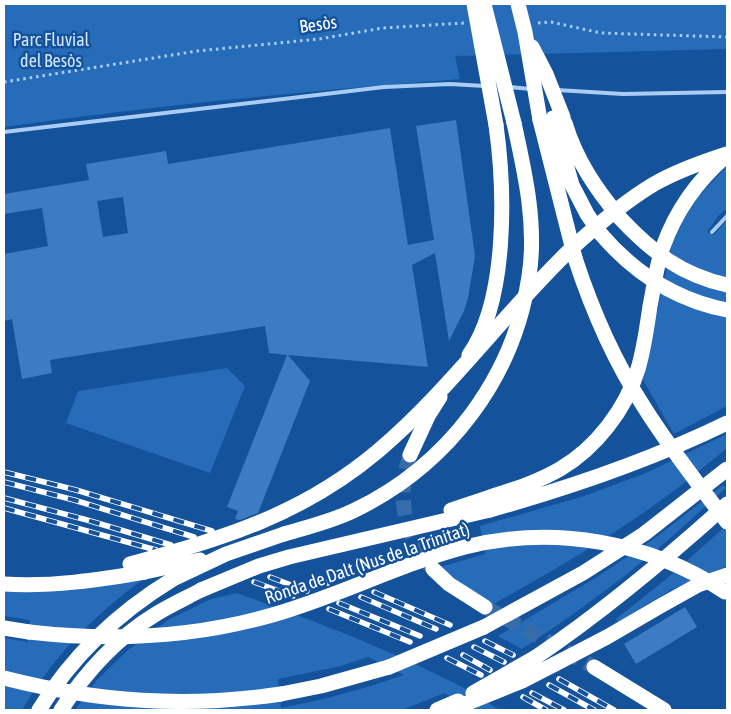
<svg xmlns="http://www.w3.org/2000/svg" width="731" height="714" font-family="'Asap Condensed',sans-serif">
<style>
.green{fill:#276cb9;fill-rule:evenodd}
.building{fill:#3d7bc2;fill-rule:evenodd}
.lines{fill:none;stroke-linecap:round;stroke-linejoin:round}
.highway-tunnel{stroke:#376caa;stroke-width:15;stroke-dasharray:15 8;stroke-linecap:butt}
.path{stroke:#a8ccf3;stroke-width:3;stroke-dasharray:2.5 4;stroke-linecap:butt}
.lane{stroke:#a8ccf3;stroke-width:4}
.highway{stroke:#fff;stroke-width:15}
.rail-casing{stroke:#fff;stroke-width:5.5}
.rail{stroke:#14529b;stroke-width:4;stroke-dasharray:11;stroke-linecap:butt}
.highway-bridge{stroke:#fff;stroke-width:15}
.labels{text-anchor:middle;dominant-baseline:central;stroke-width:5;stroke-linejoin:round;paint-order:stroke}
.street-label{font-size:18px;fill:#fff;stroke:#14529b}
.park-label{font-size:18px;fill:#d1e6fd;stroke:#14529b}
</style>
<rect width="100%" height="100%" fill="#14529b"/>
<path class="green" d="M4 4H727V49L455 56 460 79C307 91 155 106 4 127Z
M727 166V209L719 215 707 232 714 235 727 220V406L674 434 642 378 673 241 684 219 698 197Z
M227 368 245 386 210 473 66 423 78 391Z
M727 434V448C708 463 690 479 671 493 614 535 554 571 493 604L471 591 440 567 485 554 480 526 584 496 646 473Z
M723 485 726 488 666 542 622 578 572 615 522 649 498 636 597 577 655 538Z
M727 525V566L669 591 618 622 616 619 665 580Z
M142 580C92 617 53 657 22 710H4V667L6 663 4 662V638L28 642 30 620 4 616V588L44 589Z
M237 593C312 620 387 648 458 685 473 692 486 702 500 710H475L444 693 402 710H75L97 680 128 650 168 620 211 599ZM368 657 404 675C364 689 323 700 281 708L278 679 341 666Z"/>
<path class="building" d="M456 120 475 256 468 298 464 311 449 341 435 253 412 265 428 367 288 355 310 381 258 513 240 520 235 519 238 511 227 507 287 355 269 353 265 326 50 360 52 373 22 379 12 319 4 321V254L48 246 42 208 4 214V194L89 180 86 164 166 151 168 164 390 128 408 245 434 240 416 126ZM123 197 128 233 103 237 97 201Z
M685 607 697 627 636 664 624 644Z"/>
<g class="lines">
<path class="highway-tunnel" d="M410 455C396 500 404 532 432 568
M485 607 594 667"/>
<path class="path" d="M538 23 551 22 601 33 727 37
M4 82 197 51 319 39 383 28 464 23"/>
<path class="lane" d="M510 87 530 89
M557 90 623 94 727 92
M4 132 384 87 450 84 485 86
M712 232 727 216"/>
<path class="highway" d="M553 118 572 185 587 214 600 233
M540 120 575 258
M565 123C576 160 596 189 620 218
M469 355C508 300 505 190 496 125
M410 455 428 416 440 397
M490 497C514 489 538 482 560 469 596 448 626 409 638 369 644 349 647 327 650 306 654 287 656 266 663 247 676 210 698 180 727 155
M490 510C572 487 651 460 727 423
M284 534C308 527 333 521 355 510 448 465 514 378 529 276 537 225 525 173 514 123
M433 569 449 584 485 607
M4 584C52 587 98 580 145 572
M484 627 583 573 644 534 727 469
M4 628 29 632
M536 657C604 611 666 559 727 504
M555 664 607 637 662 605 698 585 727 575
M594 667 664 710
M281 694 321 686 389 667
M39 710C72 656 119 612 173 579
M61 710C85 673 118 637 156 614 171 605 186 598 201 590
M437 710 458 701"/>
<g class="rail-casing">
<path id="rail" d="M4 472 76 490 212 531
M4 482 74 500 194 537
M4 498 87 520 171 545
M4 508 156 550
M328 573 341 578
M270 577 307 591
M315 579 328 583
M254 582 293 596
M374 592 450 625
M361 597 436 629
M339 603 420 636
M329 609 410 642
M485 641 513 655
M474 647 504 662
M463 655 490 670
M447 658 481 675
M559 679 614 710
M549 685 594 710
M532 693 564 710
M523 697 546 710"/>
</g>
<use href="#rail" class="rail"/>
<path class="highway-bridge" d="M474 4 496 125
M484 4 514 123
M518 4 525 32 540 120
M532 47 546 74 563 117
M620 218C652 252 681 275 727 285
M600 233C634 273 675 300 727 310
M575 258C592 310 614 361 644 407 669 447 699 485 727 522
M451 510 490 497
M130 564C224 538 302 515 378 451 450 390 504 313 571 249 597 225 624 202 654 184 677 171 702 162 727 154
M145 572 200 560
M173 579 226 554 284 534
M201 590 259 566 289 557 490 510
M29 632C108 641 188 638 265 617 333 599 396 565 465 547 553 525 649 541 725 592
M389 667 484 627
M4 678C98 702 185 708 281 694
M473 693 536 657
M465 704 522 681 555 664"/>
</g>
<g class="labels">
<g class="street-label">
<text transform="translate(318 24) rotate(-8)">Besòs</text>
<text transform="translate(367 563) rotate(-19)">Ronda de Dalt (Nus de la Trinitat)</text>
</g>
<g class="park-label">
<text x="51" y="39">Parc Fluvial<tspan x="51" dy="21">del Besòs</tspan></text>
</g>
</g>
<rect width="731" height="714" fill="none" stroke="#ffffff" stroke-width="10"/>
</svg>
